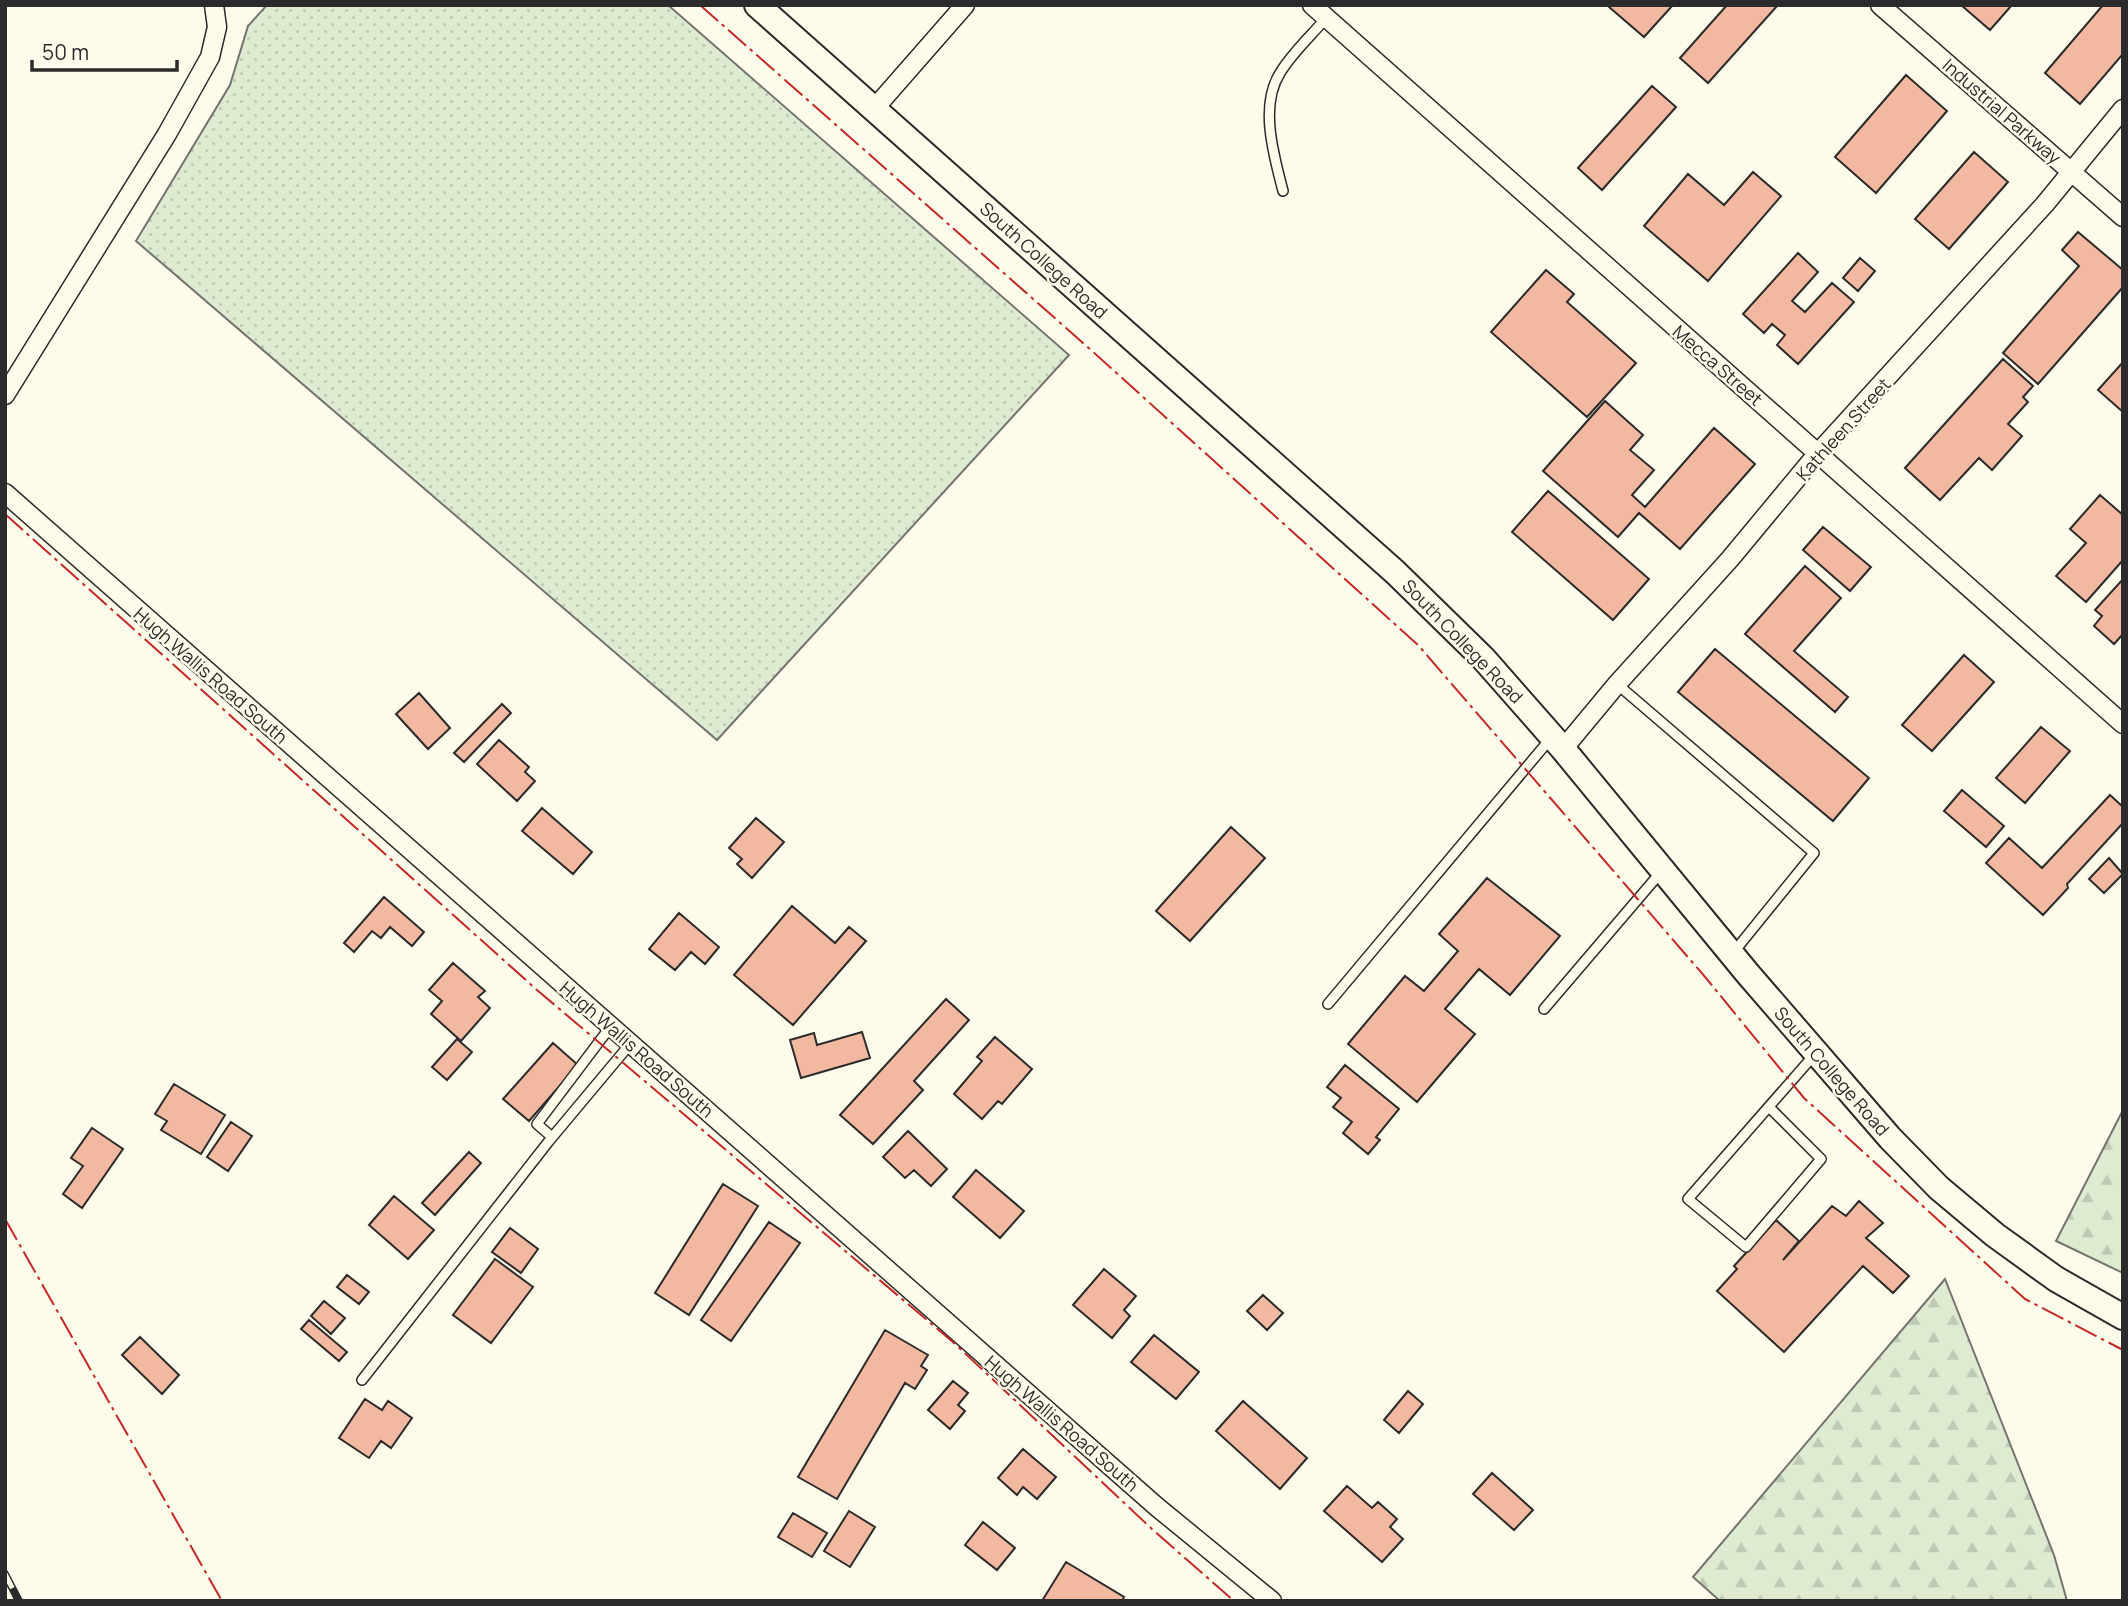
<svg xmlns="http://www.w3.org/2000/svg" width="2128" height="1606" font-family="Manrope,sans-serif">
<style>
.grass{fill:url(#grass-dots);stroke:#74746e;stroke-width:2}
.forest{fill:url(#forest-firs);stroke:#74746e;stroke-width:2}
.building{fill:#f2b8a0;stroke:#2b2b2b;stroke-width:2}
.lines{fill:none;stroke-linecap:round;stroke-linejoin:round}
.lane-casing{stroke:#2b2b2b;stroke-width:12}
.street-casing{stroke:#2b2b2b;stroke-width:21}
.secondary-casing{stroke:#2b2b2b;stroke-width:28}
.lane{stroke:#fdfbea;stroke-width:9}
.street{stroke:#fdfbea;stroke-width:18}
.secondary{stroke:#fdfbea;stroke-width:24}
.rail-casing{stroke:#2b2b2b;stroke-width:8}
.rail{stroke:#fdfbea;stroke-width:5;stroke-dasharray:16;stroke-linecap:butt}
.power{stroke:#c62828;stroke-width:2;stroke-dasharray:24 5 3.5 5;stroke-linecap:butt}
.labels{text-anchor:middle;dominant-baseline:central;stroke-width:5;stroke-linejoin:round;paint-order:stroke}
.street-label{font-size:18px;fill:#2b2b2b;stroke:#fdfbea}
</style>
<defs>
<pattern id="grass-dots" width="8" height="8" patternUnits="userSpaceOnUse" patternTransform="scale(1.75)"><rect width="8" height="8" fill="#deebd1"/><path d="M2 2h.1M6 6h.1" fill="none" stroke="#bfcab4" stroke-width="1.8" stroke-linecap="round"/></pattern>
<pattern id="forest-firs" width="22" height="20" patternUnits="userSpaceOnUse" patternTransform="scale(1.75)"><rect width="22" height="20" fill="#deebd1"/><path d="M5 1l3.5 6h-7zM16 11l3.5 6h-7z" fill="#bfcab4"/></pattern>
</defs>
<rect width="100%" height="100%" fill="#fdfbea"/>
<path class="grass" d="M267 5H668L1069 355 717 740 136 241 230 85 248 26Z"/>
<path class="forest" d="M2123 1110V1273L2056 1241Z
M1945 1279 2054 1555 2067 1601H1720L1693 1577Z"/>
<path class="building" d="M1610 5H1673L1644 37 1609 7Z
M1727 5H1778L1708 83 1680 58Z
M1961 5H2012L1990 30Z
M2103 5H2123V54L2080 104 2045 73Z
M1906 75 1947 111 1876 193 1835 157Z
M1652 86 1676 107 1602 190 1578 168Z
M1974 152 2008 182 1949 249 1915 219Z
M1753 172 1781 196 1708 281 1644 226 1688 174 1724 205Z
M2078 232 2123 270V287L2038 384 2003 353 2079 266 2062 250Z
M1798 253 1818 272 1792 301 1805 312 1832 283 1854 302 1798 364 1777 345 1785 335 1772 324 1764 333 1743 314Z
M1860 258 1875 271 1858 291 1843 278Z
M1546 270 1574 294 1567 302 1636 363 1587 417 1491 332Z
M2003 359 2033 386 2023 397 2028 402 2008 424 2022 436 1992 470 1979 458 1940 500 1905 468Z
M2123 362V412L2098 390Z
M1605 401 1643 435 1630 450 1654 470 1632 495 1645 507 1714 428 1755 464 1680 549 1639 513 1618 537 1543 471Z
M1548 491 1649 579 1613 620 1512 532Z
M2100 495 2123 515V560L2086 602 2056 576 2086 543 2070 529Z
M1823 527 1871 567 1850 591 1803 550Z
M1805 566 1841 598 1794 651 1848 697 1835 712 1745 634Z
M2123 579V634L2114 644 2094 626 2102 616 2095 610Z
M1715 649 1869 778 1833 821 1678 692Z
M1964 655 1994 682 1932 751 1902 725Z
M419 693 450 728 428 749 396 714Z
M502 704 511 713 464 762 454 753Z
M2041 727 2070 751 2025 803 1996 778Z
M499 740 529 767 525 772 535 781 517 801 477 764Z
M1962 790 2004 826 1986 847 1944 811Z
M2110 795 2123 807V823L2067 884 2068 888 2043 915 1986 863 2009 838 2042 868Z
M542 808 592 852 573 874 522 831Z
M756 818 784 842 752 878 737 864 742 859 729 848Z
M1231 827 1265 858 1190 941 1156 911Z
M2109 858 2123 874 2104 893 2089 879Z
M1487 878 1560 936 1510 995 1479 969 1445 1009 1475 1034 1417 1102 1348 1044 1405 976 1424 991 1458 951 1439 934Z
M384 897 424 932 412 946 390 927 381 938 372 931 354 952 344 943Z
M792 906 835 943 849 927 866 941 793 1025 734 975Z
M679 913 719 947 705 964 691 952 675 970 649 949Z
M453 963 485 991 478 997 490 1008 461 1041 431 1014 442 1001 429 990Z
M946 999 969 1020 914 1081 923 1090 873 1144 840 1115Z
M862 1032 870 1058 801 1078 790 1040 814 1033 817 1045Z
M995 1037 1032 1069 1002 1104 998 1101 982 1119 954 1094 982 1061 977 1057Z
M457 1039 472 1052 447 1080 432 1067Z
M553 1043 578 1065 529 1121 503 1099Z
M1345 1065 1399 1109 1376 1137 1380 1140 1368 1154 1343 1133 1352 1122 1333 1107 1341 1098 1327 1087Z
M174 1084 225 1115 201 1154 161 1130 167 1121 155 1114Z
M231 1122 252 1136 228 1171 207 1157Z
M92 1128 123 1149 82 1208 63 1194 83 1166 71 1158Z
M908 1131 947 1169 931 1186 914 1170 905 1178 883 1157Z
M469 1152 481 1163 435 1215 422 1203Z
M976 1170 1024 1211 1000 1238 953 1197Z
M723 1184 758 1206 689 1315 655 1293Z
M394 1196 434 1230 408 1259 369 1225Z
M1859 1201 1883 1223 1866 1238 1909 1276 1893 1293 1863 1266 1784 1352 1717 1291 1737 1269 1734 1266 1776 1220 1799 1241 1783 1260 1832 1206 1846 1216Z
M769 1222 800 1243 731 1341 701 1320Z
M510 1228 538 1249 521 1273 492 1252Z
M495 1259 533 1287 491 1343 453 1315Z
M1104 1269 1136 1296 1124 1310 1130 1316 1112 1338 1073 1305Z
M347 1275 369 1292 359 1304 337 1287Z
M1263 1295 1283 1313 1267 1330 1247 1311Z
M324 1301 345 1318 331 1334 311 1316Z
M309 1320 347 1352 339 1361 301 1329Z
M885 1330 928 1355 921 1366 927 1370 915 1389 905 1383 837 1499 798 1477Z
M1154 1335 1199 1372 1176 1399 1131 1362Z
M140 1337 179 1375 162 1394 122 1355Z
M953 1381 968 1393 958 1405 965 1411 950 1429 928 1410Z
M1408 1391 1423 1404 1399 1433 1384 1420Z
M365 1399 382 1410 388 1401 412 1418 391 1448 381 1441 369 1458 339 1438Z
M1243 1401 1307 1458 1280 1489 1216 1431Z
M1023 1449 1056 1477 1037 1499 1023 1487 1017 1495 998 1478Z
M1492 1473 1533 1510 1514 1530 1473 1494Z
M1347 1486 1372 1508 1378 1502 1397 1519 1390 1527 1403 1539 1382 1562 1324 1511Z
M849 1511 875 1527 850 1567 824 1551Z
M793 1513 827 1533 812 1557 778 1537Z
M983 1522 1015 1548 997 1570 965 1545Z
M1066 1562 1124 1597 1122 1601H1042Z"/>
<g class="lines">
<g class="lane-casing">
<path id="lane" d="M1283 191C1274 156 1259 106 1280 73 1292 53 1311 36 1326 18
M1617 684 1814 853 1733 953
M1328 1004 1551 738
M1544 1009 1661 872
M1769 1107 1821 1159 1746 1247 1688 1199 1815 1054
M552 1137 537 1124 611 1026
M362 1380 549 1141 631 1043"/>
</g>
<g class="street-casing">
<path id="street" d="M1312 5 2123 724
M1880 5 2123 217
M874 109 965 5
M5 395 167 134 210 57 217 27 214 5
M5 493 1157 1507 1272 1601
M1563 749 1617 684 1730 559 1818 453 2045 204 2123 109"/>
</g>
<g class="secondary-casing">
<path id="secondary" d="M757 5 1395 572 1483 658 1563 749 1748 974 1890 1138 1939 1188 1995 1235 2056 1279 2123 1317"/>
</g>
<use href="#lane" class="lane"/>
<use href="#street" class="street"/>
<use href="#secondary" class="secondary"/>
<g class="rail-casing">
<path id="rail" d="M5 1574 19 1601"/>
</g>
<use href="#rail" class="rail"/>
<path class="power" d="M700 5 1091 350 1418 645 1706 978 1804 1098 2025 1299 2123 1350
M5 514 537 990 954 1343 1153 1530 1234 1601
M5 1219 222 1601"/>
</g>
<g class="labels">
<g class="street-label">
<text transform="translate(2002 111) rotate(41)">Industrial Parkway</text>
<text transform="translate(1044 260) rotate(42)">South College Road</text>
<text transform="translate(1718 365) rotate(41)">Mecca Street</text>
<text transform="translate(1843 429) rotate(-48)">Kathleen Street</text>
<text transform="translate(1463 641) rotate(46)">South College Road</text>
<text transform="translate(211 675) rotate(41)">Hugh Wallis Road South</text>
<text transform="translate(637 1049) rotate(41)">Hugh Wallis Road South</text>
<text transform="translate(1832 1071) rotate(49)">South College Road</text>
<text transform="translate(1062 1423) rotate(41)">Hugh Wallis Road South</text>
</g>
</g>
<rect width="2128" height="1606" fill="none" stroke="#2b2b2b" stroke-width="14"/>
<path d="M32 60v10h145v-10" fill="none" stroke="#2b2b2b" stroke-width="3.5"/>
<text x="42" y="60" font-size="21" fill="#2b2b2b" stroke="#fdfbea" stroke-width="5" paint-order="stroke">50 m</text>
</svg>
